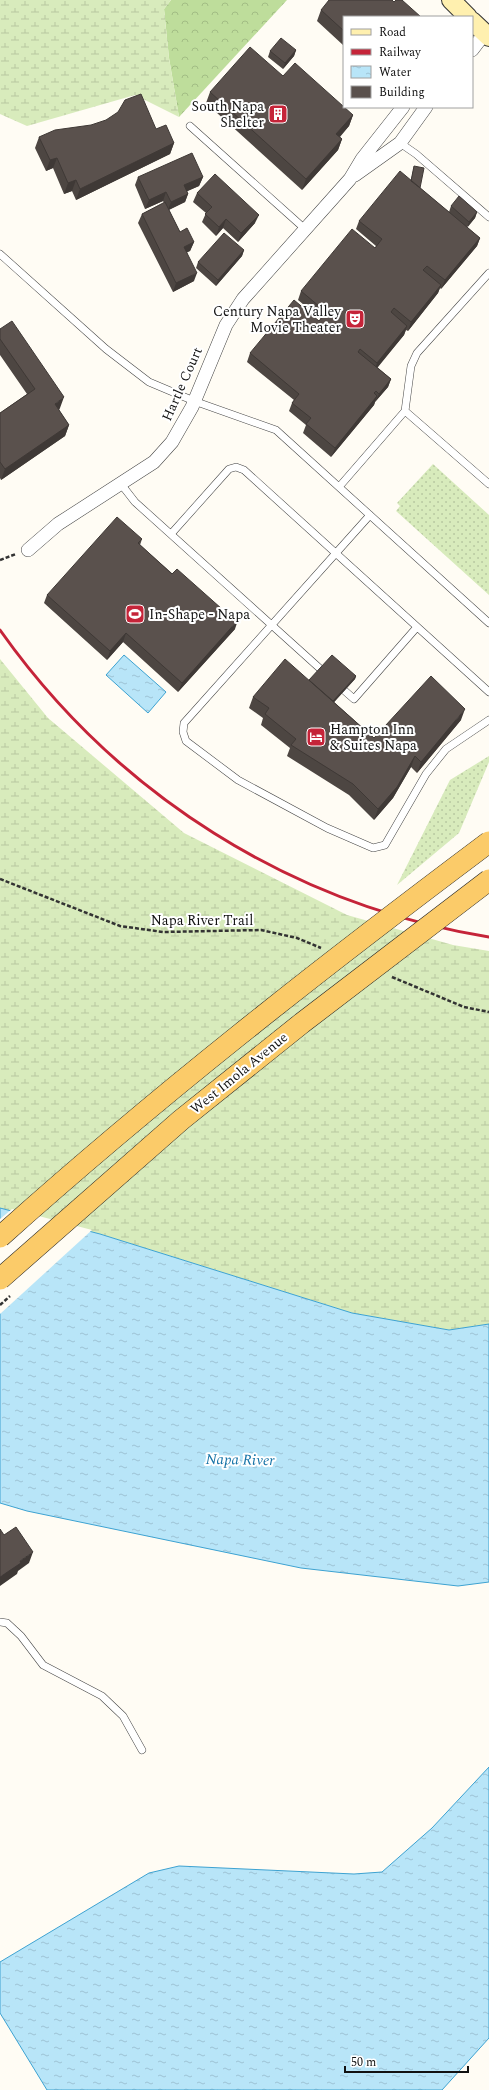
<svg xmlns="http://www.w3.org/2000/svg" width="489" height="2090" font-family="Spectral,serif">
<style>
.grass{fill:url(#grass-dots)}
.forest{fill:url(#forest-crowns)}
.wetland{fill:url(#wetland-marsh)}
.water{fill:url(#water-ripples);stroke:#3da2d1}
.pier{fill:#fffcf4}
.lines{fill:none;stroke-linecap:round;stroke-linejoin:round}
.lane-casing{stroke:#444;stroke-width:8}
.street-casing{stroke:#444;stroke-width:14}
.secondary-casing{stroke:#333;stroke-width:20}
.path{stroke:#333;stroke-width:2.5;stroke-dasharray:4 2;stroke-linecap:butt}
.lane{stroke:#fff;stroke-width:7}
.street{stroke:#fff;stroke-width:13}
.secondary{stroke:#fff0af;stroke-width:18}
.rail{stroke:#c52439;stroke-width:3}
.primary-bridge-casing{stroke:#222;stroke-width:22;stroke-linecap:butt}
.path-bridge{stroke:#333;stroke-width:2.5;stroke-dasharray:4 2;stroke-linecap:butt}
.primary-bridge{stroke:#fbcb69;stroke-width:21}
.wall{fill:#4d4642}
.shaded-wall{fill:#3f3936}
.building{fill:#5a514d;stroke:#3f3936}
.labels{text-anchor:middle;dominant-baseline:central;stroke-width:4;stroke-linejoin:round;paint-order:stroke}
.poi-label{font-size:14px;fill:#111;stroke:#fff;text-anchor:end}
.street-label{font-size:14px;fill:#111;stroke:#fff}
.water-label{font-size:15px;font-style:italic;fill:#1573a7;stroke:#fff}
</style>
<defs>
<pattern id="grass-dots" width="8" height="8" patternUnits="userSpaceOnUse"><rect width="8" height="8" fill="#d8ebbc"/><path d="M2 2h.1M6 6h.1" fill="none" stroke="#b8c8a1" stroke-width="1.8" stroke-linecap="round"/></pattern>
<pattern id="forest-crowns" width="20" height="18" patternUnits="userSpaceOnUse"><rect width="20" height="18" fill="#bedd9b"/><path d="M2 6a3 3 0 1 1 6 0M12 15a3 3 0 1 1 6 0" fill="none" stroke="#a2bd84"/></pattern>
<pattern id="wetland-marsh" width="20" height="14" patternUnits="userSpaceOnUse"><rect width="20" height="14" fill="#d8ebbc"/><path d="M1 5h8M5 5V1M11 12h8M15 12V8" fill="none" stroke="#b8c8a1"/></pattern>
<pattern id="water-ripples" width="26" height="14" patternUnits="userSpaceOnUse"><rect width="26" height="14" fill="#b8e5f8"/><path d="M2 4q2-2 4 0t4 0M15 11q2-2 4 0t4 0" fill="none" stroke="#9dc3d4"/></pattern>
</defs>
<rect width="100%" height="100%" fill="#fffcf4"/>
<path class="grass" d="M433 464 489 515V595L396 511 400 506 397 503Z
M489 756V762L459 833 397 885 450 780Z"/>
<path class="forest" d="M171 0H287L179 117 169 58 164 9Z"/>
<path class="wetland" d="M0 0H171L164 9 169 58 179 117 135 95 27 126 0 114Z
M0 659 48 718 184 833 347 915 453 945 489 951V1324L449 1330 352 1313 100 1234 0 1208Z"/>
<path class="water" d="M124 655 166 692 148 713 106 675Z
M0 1208 100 1234 352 1313 449 1330 489 1324V1582L458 1586 301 1568 27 1511 0 1503Z
M489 1767V2038L442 2090H47L0 2013V1962L149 1873 179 1866 354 1874 382 1872 432 1828Z"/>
<path class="pier" d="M12 1209 92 1230 0 1314V1219Z"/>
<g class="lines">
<g class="lane-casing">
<path id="lane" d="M190 126 305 229
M400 143 416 154 489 217
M0 254 106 349 149 382 194 401 276 430 489 623
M405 411 489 484
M121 484 135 502 326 674
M339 487 405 411 411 366 417 353 489 273
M370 515 184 723 183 732 186 741 238 780 327 828 373 848 385 845 426 774 446 749 489 720
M171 534 229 469 236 467 244 470 489 692
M338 685 354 699 417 627
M0 1622 7 1623 21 1636 43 1665 102 1696 123 1716 142 1750"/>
</g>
<g class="street-casing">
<path id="street" d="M472 50 485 33
M355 175 400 143 426 107
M28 550 58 524 154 462 172 442 192 407 226 325 243 299 350 179 362 159 403 107"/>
</g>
<g class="secondary-casing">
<path id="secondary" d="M451 0 468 17
M472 21 489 37"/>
</g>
<path class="path" d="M0 560 16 554
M0 879 120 926 163 932 261 930 297 938 321 948
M392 977 464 1007 489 1012"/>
<use href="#lane" class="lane"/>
<use href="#street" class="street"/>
<use href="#secondary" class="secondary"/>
<path class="rail" d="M0 630C116 794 291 905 489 937"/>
<g class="primary-bridge-casing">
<path id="primary-bridge" d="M0 1237C156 1097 321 968 489 842
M0 1279 181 1120 302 1023 489 880"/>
</g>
<path class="path-bridge" d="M0 1305 10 1296"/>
<use href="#primary-bridge" class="primary-bridge"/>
</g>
<path class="wall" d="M402 0 344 17V43L343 45 317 21 321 10 394 2Z
M296 50 294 56 283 69 268 57 270 51Z
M283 76 353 115 349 126 340 137 342 139 338 150 302 190 206 103 210 92Z
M156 129 174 143 170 154 76 200 72 191 64 194 53 168 46 171 35 148 39 137Z
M414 166 420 188 449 212 451 206 477 212 475 218 467 227 480 238 477 246 441 289 440 288 438 293 408 331 406 330 404 335 377 367 391 379 388 387 375 402 374 405 331 457 303 433 306 425 289 411 292 403 294 400 247 362 250 353 319 321 321 319 298 300 301 291 375 248 376 246 356 229 359 221 411 180Z
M138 177H203L199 186 187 191 188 194 185 202 169 210 180 232 194 242 190 251 187 252 194 281 173 292 138 223 142 214 164 203 163 201 145 209 135 185Z
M197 193 255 223 238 242 223 228 216 236 202 222 206 213 193 202Z
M244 250 242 256 216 286 196 268 198 262Z
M0 329 60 408 59 410 69 425 65 436 1 480 0 478V413L27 394 0 355Z
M142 539 140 545 235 629 178 692 123 642 107 660 44 603 47 595Z
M356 676 355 679 334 702 374 738 461 720 417 773 411 767 393 798 374 820 349 795 287 756 290 748 261 725 263 718 249 708 253 697 309 680Z"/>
<path class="shaded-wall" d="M296 50 294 56 283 69 285 63Z
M353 115 349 126 332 145 336 134Z
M342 139 338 150 302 190 306 179Z
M174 143 170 154 76 200 80 189Z
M57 158 53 168 46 171 50 160Z
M203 177 199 186 181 194 184 185Z
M76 180 72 191 64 194 68 183Z
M166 192 163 201 145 209 149 200Z
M188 194 185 202 168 210 171 202Z
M477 212 475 218 467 228 469 222Z
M259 215 255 223 238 242 241 233Z
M226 219 223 228 216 236 219 227Z
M480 238 477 246 441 289 445 280Z
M194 242 190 251 181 255 184 247Z
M244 250 242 256 216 286 218 280Z
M197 273 194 281 173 292 176 283Z
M441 285 438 293 408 331 411 322Z
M407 326 404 335 374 372 377 363Z
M391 379 388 387 375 402 379 394Z
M377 396 374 405 331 457 335 448Z
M64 397 60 408 51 415 55 404Z
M69 425 65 436 1 480 5 469Z
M238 620 235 629 178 692 182 683Z
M126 633 123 642 107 660 110 651Z
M356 676 355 679 327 710 328 707Z
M465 709 461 720 417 773 421 762Z
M415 756 411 767 393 798 374 820 378 809Z
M33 1552 29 1563 18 1571 17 1574 0 1586V1577L20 1561Z"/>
<path class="building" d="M329 0H392L394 2 396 0H402L421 17H344V31L321 10Z
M281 38 296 50 285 63 270 51Z
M250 47 283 76 295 63 353 115 336 134 342 139 306 179 210 92Z
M141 94 156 129 166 125 174 143 80 189 76 180 68 183 57 158 50 160 39 137 55 130 91 125 106 120 118 112 125 100Z
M192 153 203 177 184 185 188 194 171 202 166 192 149 200 138 177Z
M414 166 424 168 420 188 411 181Z
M400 171 480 238 445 280 427 266 423 270 441 285 411 322 394 308 391 312 407 326 377 363 360 349 358 352 391 379 379 394 376 391 374 393 377 396 335 448 306 424 311 418 292 403 299 394 250 353 294 300 319 321 326 312 301 291 352 229 375 248 382 239 359 221Z
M215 174 259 215 241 233 226 219 219 227 205 214 212 207 197 193Z
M459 196 477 212 469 222 451 206Z
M165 202 180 232 187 228 194 242 184 247 197 273 176 283 142 214Z
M224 233 244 250 218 280 198 262Z
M12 321 64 397 55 404 69 425 5 469 0 462V413L35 389 0 339V329Z
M117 517 142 539 138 543 172 574 177 569 231 617 233 615 238 620 182 683 126 633 110 651 47 595Z
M332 655 356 676 333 701 309 680Z
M285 659 374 738 431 676 465 709 421 762 415 756 397 787 378 809 353 784 291 745 296 739 265 714 269 708 253 697Z
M16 1527 33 1552 20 1561 21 1563 0 1577V1529L4 1535Z"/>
<defs>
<g id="building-square" transform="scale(1)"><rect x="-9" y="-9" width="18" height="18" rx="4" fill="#c52439" stroke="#fff"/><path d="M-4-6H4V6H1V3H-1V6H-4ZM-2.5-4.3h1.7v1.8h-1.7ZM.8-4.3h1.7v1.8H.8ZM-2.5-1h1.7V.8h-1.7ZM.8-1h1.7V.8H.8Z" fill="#fff"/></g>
<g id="theatre-square" transform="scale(1)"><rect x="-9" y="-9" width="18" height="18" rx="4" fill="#c52439" stroke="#fff"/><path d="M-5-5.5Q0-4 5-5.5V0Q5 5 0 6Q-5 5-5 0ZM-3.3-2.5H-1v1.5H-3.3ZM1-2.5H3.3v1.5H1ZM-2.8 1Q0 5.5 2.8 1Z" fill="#fff"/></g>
<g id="stadium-square" transform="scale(1)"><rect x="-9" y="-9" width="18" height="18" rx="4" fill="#c52439" stroke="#fff"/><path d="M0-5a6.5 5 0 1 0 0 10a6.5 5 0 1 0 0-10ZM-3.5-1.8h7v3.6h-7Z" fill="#fff"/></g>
<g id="hotel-square" transform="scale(1)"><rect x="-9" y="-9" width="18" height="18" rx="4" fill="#c52439" stroke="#fff"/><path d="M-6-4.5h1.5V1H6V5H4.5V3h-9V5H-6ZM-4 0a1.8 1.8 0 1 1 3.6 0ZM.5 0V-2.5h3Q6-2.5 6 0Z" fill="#fff"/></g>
</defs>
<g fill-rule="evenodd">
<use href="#building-square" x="278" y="114"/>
<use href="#theatre-square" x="355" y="319"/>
<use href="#stadium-square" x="135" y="614"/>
<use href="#hotel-square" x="316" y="737"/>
</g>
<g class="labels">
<g class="poi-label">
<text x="264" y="106">South Napa<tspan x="264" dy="16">Shelter</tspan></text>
<text x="341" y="311">Century Napa Valley<tspan x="341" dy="16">Movie Theater</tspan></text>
<text x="149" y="614" text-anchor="start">In-Shape - Napa</text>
<text x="330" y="729" text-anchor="start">Hampton Inn<tspan x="330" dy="16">&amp; Suites Napa</tspan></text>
</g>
<g class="street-label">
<text transform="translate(182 384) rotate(-66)">Hartle Court</text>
<text x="202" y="920">Napa River Trail</text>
<text transform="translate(239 1073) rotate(-39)">West Imola Avenue</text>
</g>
<g class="water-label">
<text transform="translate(240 1460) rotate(1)">Napa River</text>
</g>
</g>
<rect x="343" y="16" width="130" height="92" fill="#ffffff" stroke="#a0a0a0"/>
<rect x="351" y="29" width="20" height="6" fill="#fff0af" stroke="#a0a0a0"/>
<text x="379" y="36" font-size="12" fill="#111111">Road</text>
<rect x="351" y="49" width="20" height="6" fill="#c52439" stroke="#a0a0a0"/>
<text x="379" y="56" font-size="12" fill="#111111">Railway</text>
<rect x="351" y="66" width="20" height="12" fill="url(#water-ripples)" stroke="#a0a0a0"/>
<text x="379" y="76" font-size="12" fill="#111111">Water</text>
<rect x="351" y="86" width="20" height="12" fill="#5a514d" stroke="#a0a0a0"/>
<text x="379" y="96" font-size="12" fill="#111111">Building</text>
<path d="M345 2066v6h123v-6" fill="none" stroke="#111111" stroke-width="2"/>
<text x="351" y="2066" font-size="12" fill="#111111" stroke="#ffffff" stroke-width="3" paint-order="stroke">50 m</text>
</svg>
